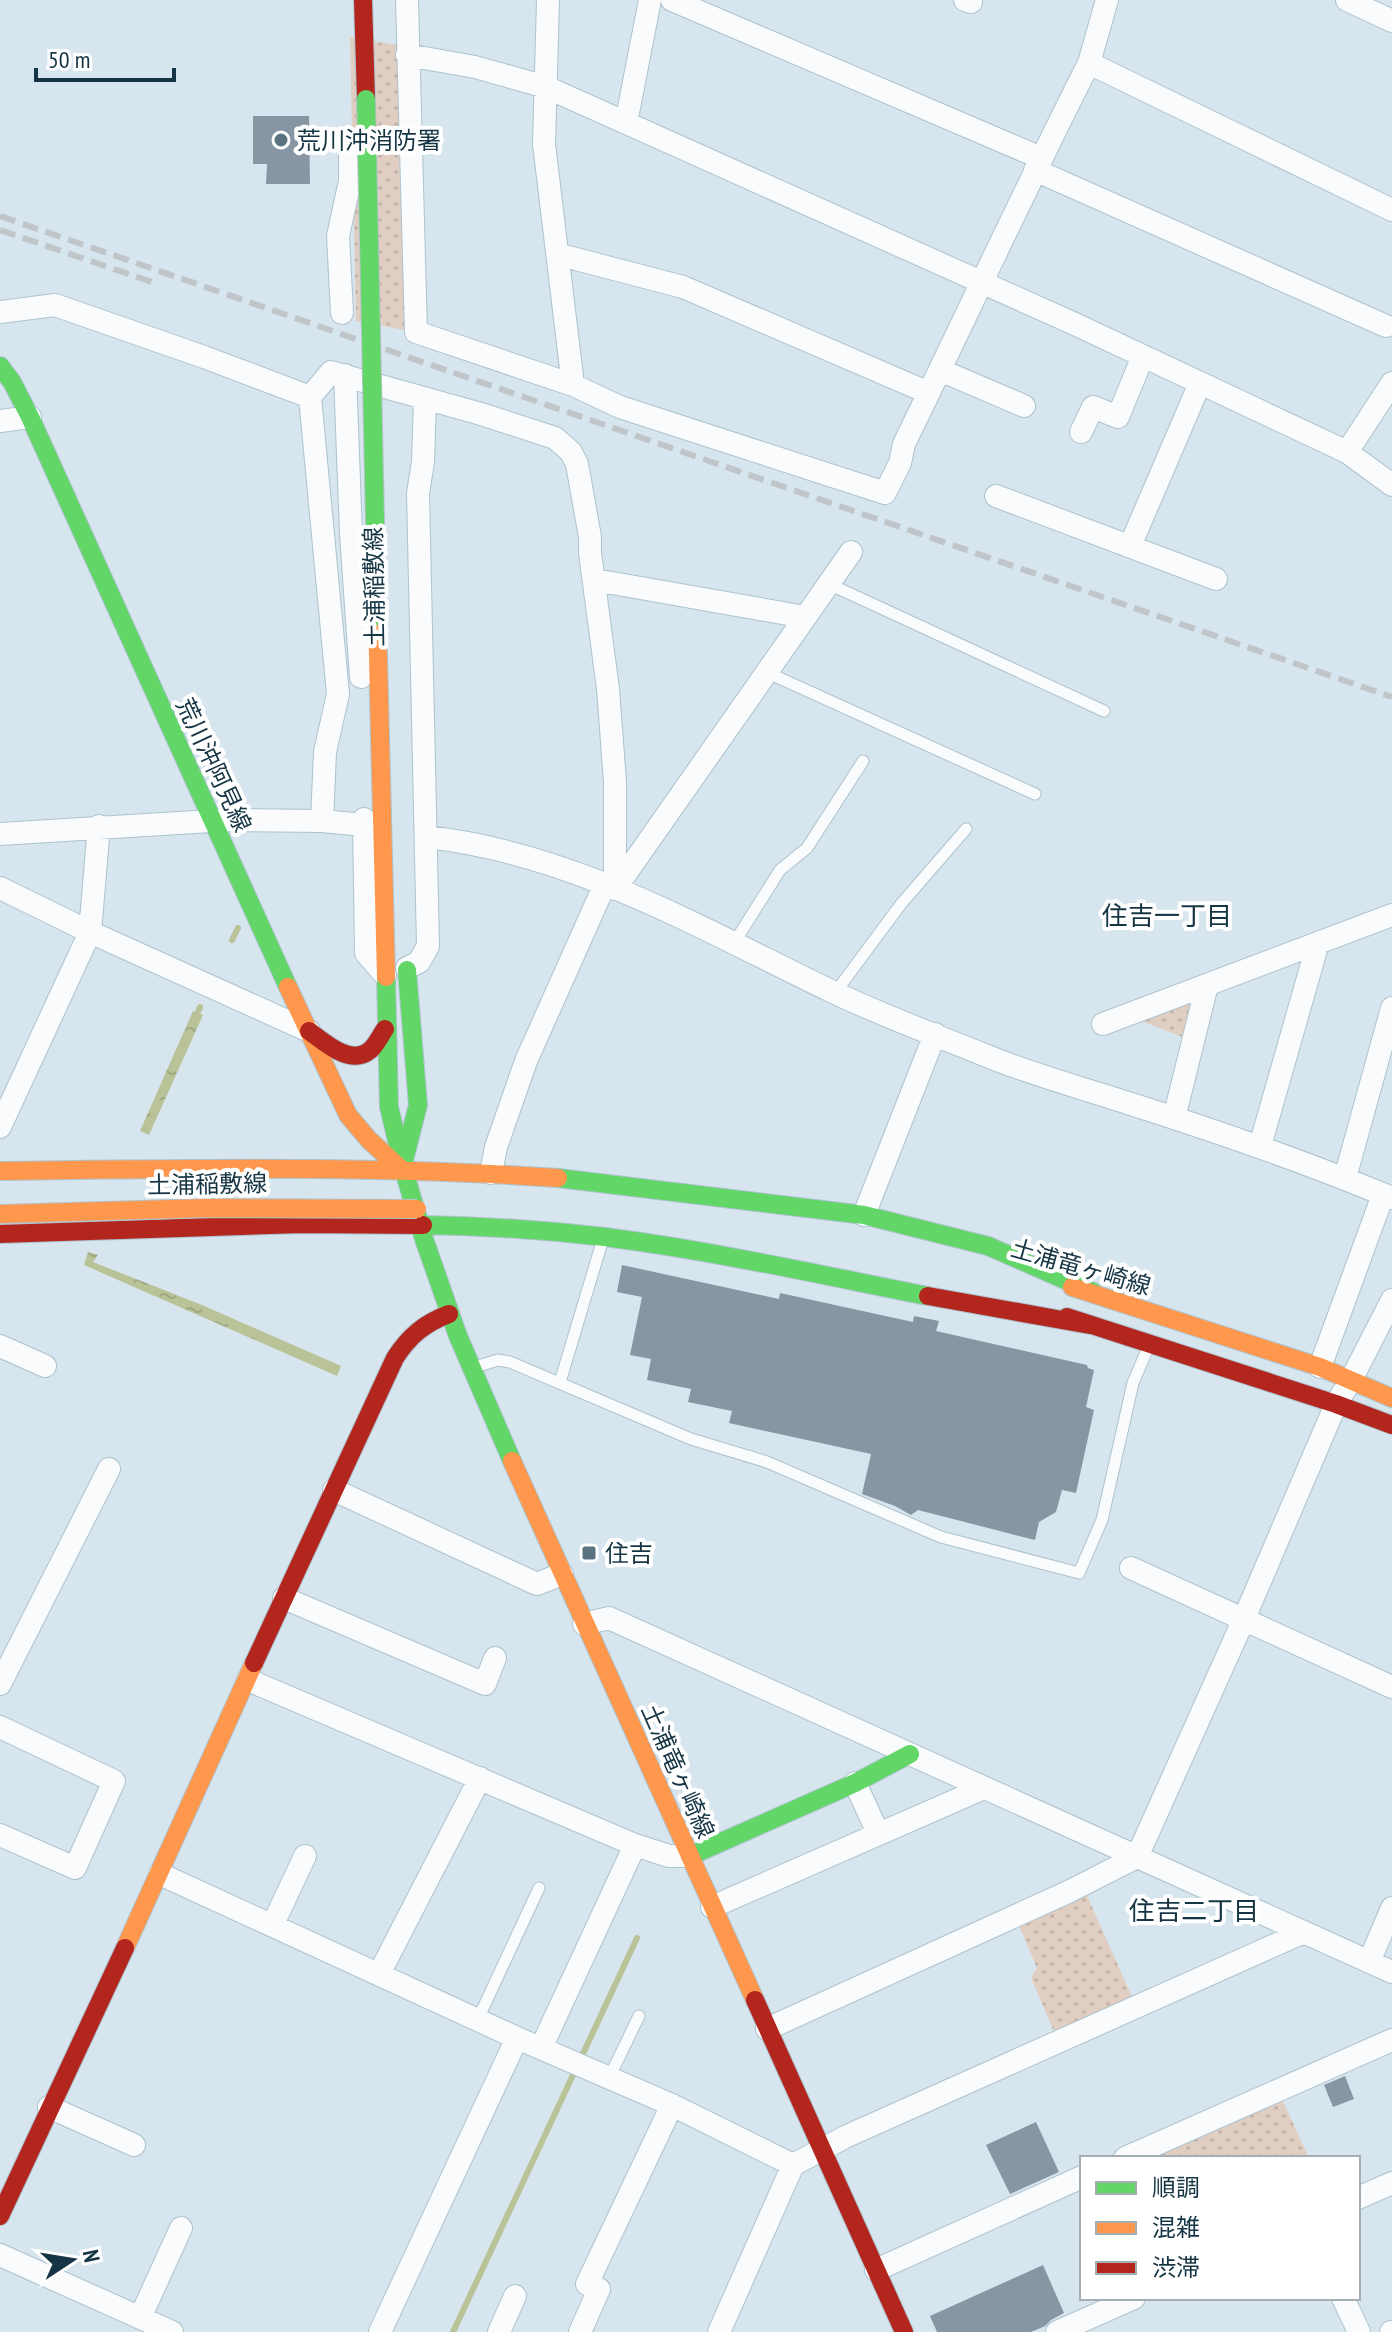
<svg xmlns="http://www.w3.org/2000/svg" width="1392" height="2332" font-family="'PT Sans Narrow','Noto Sans JP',sans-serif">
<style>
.grass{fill:url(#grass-dots)}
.water{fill:url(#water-ripples)}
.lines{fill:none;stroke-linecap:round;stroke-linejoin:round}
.stream{stroke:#bac297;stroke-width:6}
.building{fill:#8896a3}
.lane-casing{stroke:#adc3ce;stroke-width:13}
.street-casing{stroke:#adc3ce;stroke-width:24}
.fast-casing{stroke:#adc3ce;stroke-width:20}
.slow-casing{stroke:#adc3ce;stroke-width:20}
.jam-casing{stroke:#adc3ce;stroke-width:20}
.lane{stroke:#f9fbfc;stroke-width:11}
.street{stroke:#f9fbfc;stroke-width:22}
.fast{stroke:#63d668;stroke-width:18}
.slow{stroke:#ff974d;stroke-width:18}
.jam{stroke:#b3261e;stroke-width:18}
.rail{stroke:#bfc5c8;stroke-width:6;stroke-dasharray:16 8;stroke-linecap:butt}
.fast-bridge-casing{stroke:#b5c2c8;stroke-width:20;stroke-linecap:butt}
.slow-bridge-casing{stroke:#b5c2c8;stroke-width:20;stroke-linecap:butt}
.fast-bridge{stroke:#63d668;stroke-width:18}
.slow-bridge{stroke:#ff974d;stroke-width:18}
.poi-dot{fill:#597380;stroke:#fff;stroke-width:3}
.labels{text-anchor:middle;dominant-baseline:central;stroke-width:8;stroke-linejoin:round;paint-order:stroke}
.poi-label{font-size:24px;fill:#163544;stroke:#fff;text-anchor:start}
.street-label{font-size:24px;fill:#163544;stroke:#fff}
.neighbourhood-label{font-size:26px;fill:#163544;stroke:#fff}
</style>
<defs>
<pattern id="grass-dots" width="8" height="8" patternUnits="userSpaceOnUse" patternTransform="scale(2)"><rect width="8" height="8" fill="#e1cec3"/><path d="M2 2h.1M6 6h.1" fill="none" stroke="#c0b2a9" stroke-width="1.8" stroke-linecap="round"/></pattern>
<pattern id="water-ripples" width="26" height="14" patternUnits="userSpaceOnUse" patternTransform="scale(2)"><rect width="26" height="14" fill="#bac297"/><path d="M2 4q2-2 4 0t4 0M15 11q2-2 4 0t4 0" fill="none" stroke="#9fa783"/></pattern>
</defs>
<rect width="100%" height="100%" fill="#d6e5ee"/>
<path class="grass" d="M350 37 402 46 410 331 356 321Z
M1207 985 1193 1041 1126 1015Z
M1084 1889 1133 1999 1055 2034 1031 1978 1037 1968 1017 1921Z
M1280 2095 1309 2158H1135Z"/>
<path class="water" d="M193 1011 203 1015 149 1135 140 1131Z
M88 1252 98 1255 93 1262 202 1305 341 1366 337 1376 84 1265Z"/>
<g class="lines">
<path class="stream" d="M232 940 238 928
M195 1019 200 1007
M453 2332 637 1938"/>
</g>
<path class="building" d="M253 116H309L310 184H266L267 164H253Z
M622 1265 779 1299 780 1293 913 1322 914 1316 939 1321 936 1331 1087 1365 1088 1368 1094 1370 1086 1407 1094 1410 1076 1493 1062 1490 1056 1512 1039 1522 1035 1540 918 1510 911 1515 895 1506 862 1494 871 1454 729 1423 732 1411 688 1402 691 1389 647 1380 651 1359 630 1355 642 1297 617 1292Z
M1345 2076 1354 2099 1333 2107 1324 2085Z
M1036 2122 1059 2172 1010 2194 986 2145Z
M1043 2265 1064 2313 1051 2320 1045 2326 1031 2332H937L930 2316Z"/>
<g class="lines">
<g class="lane-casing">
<path id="lane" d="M829 584 1104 711
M766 672 1035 794
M734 943 780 870 807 848 863 761
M835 993 901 904 966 829
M475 1367 498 1360 510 1362 691 1439 767 1462 941 1537 1079 1573 1102 1520 1133 1383 1147 1350
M560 1382 602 1242
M478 2019 539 1888
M609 2078 639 2016"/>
</g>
<g class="street-casing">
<path id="street" d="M407 0 416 332 573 385 620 407 885 493 900 463 904 444C966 317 1025 189 1089 63
M548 0 544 144 573 385
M672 0 1041 158
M965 0 971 2
M1107 0 1089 63 1392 210
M1347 0 1392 21
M407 55 475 67 546 87 1077 325 1347 452 1392 485
M626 123 650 0
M1035 170 1386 326
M557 254 683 287 929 393
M0 312 55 305 204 357 310 397
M342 313 338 236 350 181V156
M940 370 1024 406
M345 375 351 534 361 677
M0 421 30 417
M1081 432 1093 407 1118 417 1143 356
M1347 452 1392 383
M996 496 1216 579
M1130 546 1200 383
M595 580 805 617
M364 819 366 953 385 975
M322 821 364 825
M0 834 227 820 322 821 325 752 338 694 310 397 331 372 481 414 555 438 571 452 577 464 590 537V553L608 689 615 782V889
M426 837C571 852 702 929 831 991 881 1015 935 1035 987 1056 1033 1075 1083 1088 1131 1104 1219 1132 1306 1162 1392 1198
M0 888 90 932 309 1031
M615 889 851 552
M407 968 419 962 428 946 418 493 423 462 425 399
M1103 1024 1392 915
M1174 1118 1207 985
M0 1127 90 932 99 826
M1260 1146 1318 943
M491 1173 496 1147 526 1061 605 884
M1345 1178 1392 1008
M864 1215 935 1034
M0 1346 45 1366
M1320 1367 1383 1195
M334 1490 537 1584 562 1574
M1131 1568 1392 1687
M284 1598 485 1684 495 1658
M584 1624 609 1618 1392 1972
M248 1680 635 1845 669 1856H690
M0 1684 109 1469
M0 1727 114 1781 75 1868 0 1835
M855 1783 878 1833
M160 1874 517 2038 672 2105 793 2165 845 2137 1304 1932
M712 1907 984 1788
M273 1924 305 1856
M1369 1962 1392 1908
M379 1974 480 1778
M767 2029 1068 1892 1137 1857 1243 1621 1336 1404 1351 1380 1392 1300
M541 2048 635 1845
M49 2107 134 2145
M1125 2158 1392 2040
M1358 2198 1392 2183
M0 2255 172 2332
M876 2270 1082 2177
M1343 2298 1359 2332
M140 2318 181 2228
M380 2332 517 2038
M499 2332 515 2296
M580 2332 599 2289 587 2284 672 2105
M719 2332 793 2165
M1057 2332 1134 2298
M1391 2332H1392"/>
</g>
<g class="fast-casing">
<path id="fast" d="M0 366 12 382 30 417 288 987
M386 977 389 1107 405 1174 424 1239 458 1336 512 1461
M404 1160 418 1105 407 970
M558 1178 864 1215 988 1246 1093 1292
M423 1225C484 1226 545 1230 605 1237 714 1251 821 1275 928 1296
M690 1856 855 1783 910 1754"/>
</g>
<g class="slow-casing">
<path id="slow" d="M377 616 386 977
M288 987 348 1115 369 1140 402 1170
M0 1171C186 1169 372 1165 558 1178
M1072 1287 1320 1367 1392 1398
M512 1461 755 2000
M125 1948 254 1663"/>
</g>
<g class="jam-casing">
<path id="jam" d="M363 0 366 99
M309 1031C324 1042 350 1066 369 1051 376 1046 380 1036 385 1029
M0 1234 302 1224 423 1225
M928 1296 1090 1325
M1067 1317 1336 1404 1392 1425
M254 1663 395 1358C409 1336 425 1323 449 1314
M755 2000 904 2332
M0 2216 125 1948"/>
</g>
<use href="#lane" class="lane"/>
<use href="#street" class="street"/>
<use href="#fast" class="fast"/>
<use href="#slow" class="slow"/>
<use href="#jam" class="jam"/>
<path class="rail" d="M0 216 1392 697
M0 230 152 282"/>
<g class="fast-bridge-casing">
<path id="fast-bridge" d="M366 99 377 616"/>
</g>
<g class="slow-bridge-casing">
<path id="slow-bridge" d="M0 1214 208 1208 417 1209"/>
</g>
<use href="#fast-bridge" class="fast-bridge"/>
<use href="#slow-bridge" class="slow-bridge"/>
</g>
<g class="poi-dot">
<circle cx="281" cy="140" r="8"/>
<rect x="581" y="1545" width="16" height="16" rx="4"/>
</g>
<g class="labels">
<g class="poi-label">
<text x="297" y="140">荒川沖消防署</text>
<text x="605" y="1553">住吉</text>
</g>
<g class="street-label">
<text transform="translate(374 587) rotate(-91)">土浦稲敷線</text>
<text transform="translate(214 765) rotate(65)">荒川沖阿見線</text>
<text transform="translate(207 1184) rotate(-1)">土浦稲敷線</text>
<text transform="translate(1081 1267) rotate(16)">土浦竜ヶ崎線</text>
<text transform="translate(678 1771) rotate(66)">土浦竜ヶ崎線</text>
</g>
<g class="neighbourhood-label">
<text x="1167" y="915">住吉一丁目</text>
<text x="1194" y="1910">住吉二丁目</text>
</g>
</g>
<rect x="1080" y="2156" width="280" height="144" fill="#ffffff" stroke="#a2aeb4" stroke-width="2"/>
<rect x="1096" y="2182" width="40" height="12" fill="#63d668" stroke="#a2aeb4" stroke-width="2"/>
<text x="1152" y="2196" font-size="24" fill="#163544">順調</text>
<rect x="1096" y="2222" width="40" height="12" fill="#ff974d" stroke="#a2aeb4" stroke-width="2"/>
<text x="1152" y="2236" font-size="24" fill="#163544">混雑</text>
<rect x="1096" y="2262" width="40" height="12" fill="#b3261e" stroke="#a2aeb4" stroke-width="2"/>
<text x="1152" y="2276" font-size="24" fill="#163544">渋滞</text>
<g transform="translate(72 2260) rotate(78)" stroke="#ffffff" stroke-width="6" paint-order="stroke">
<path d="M0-6L14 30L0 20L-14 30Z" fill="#163544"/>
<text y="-12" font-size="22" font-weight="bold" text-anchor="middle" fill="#163544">N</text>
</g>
<path d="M36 68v12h138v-12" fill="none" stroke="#163544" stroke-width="4"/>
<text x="48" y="68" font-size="24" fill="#163544" stroke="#ffffff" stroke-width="6" paint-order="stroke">50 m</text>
</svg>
